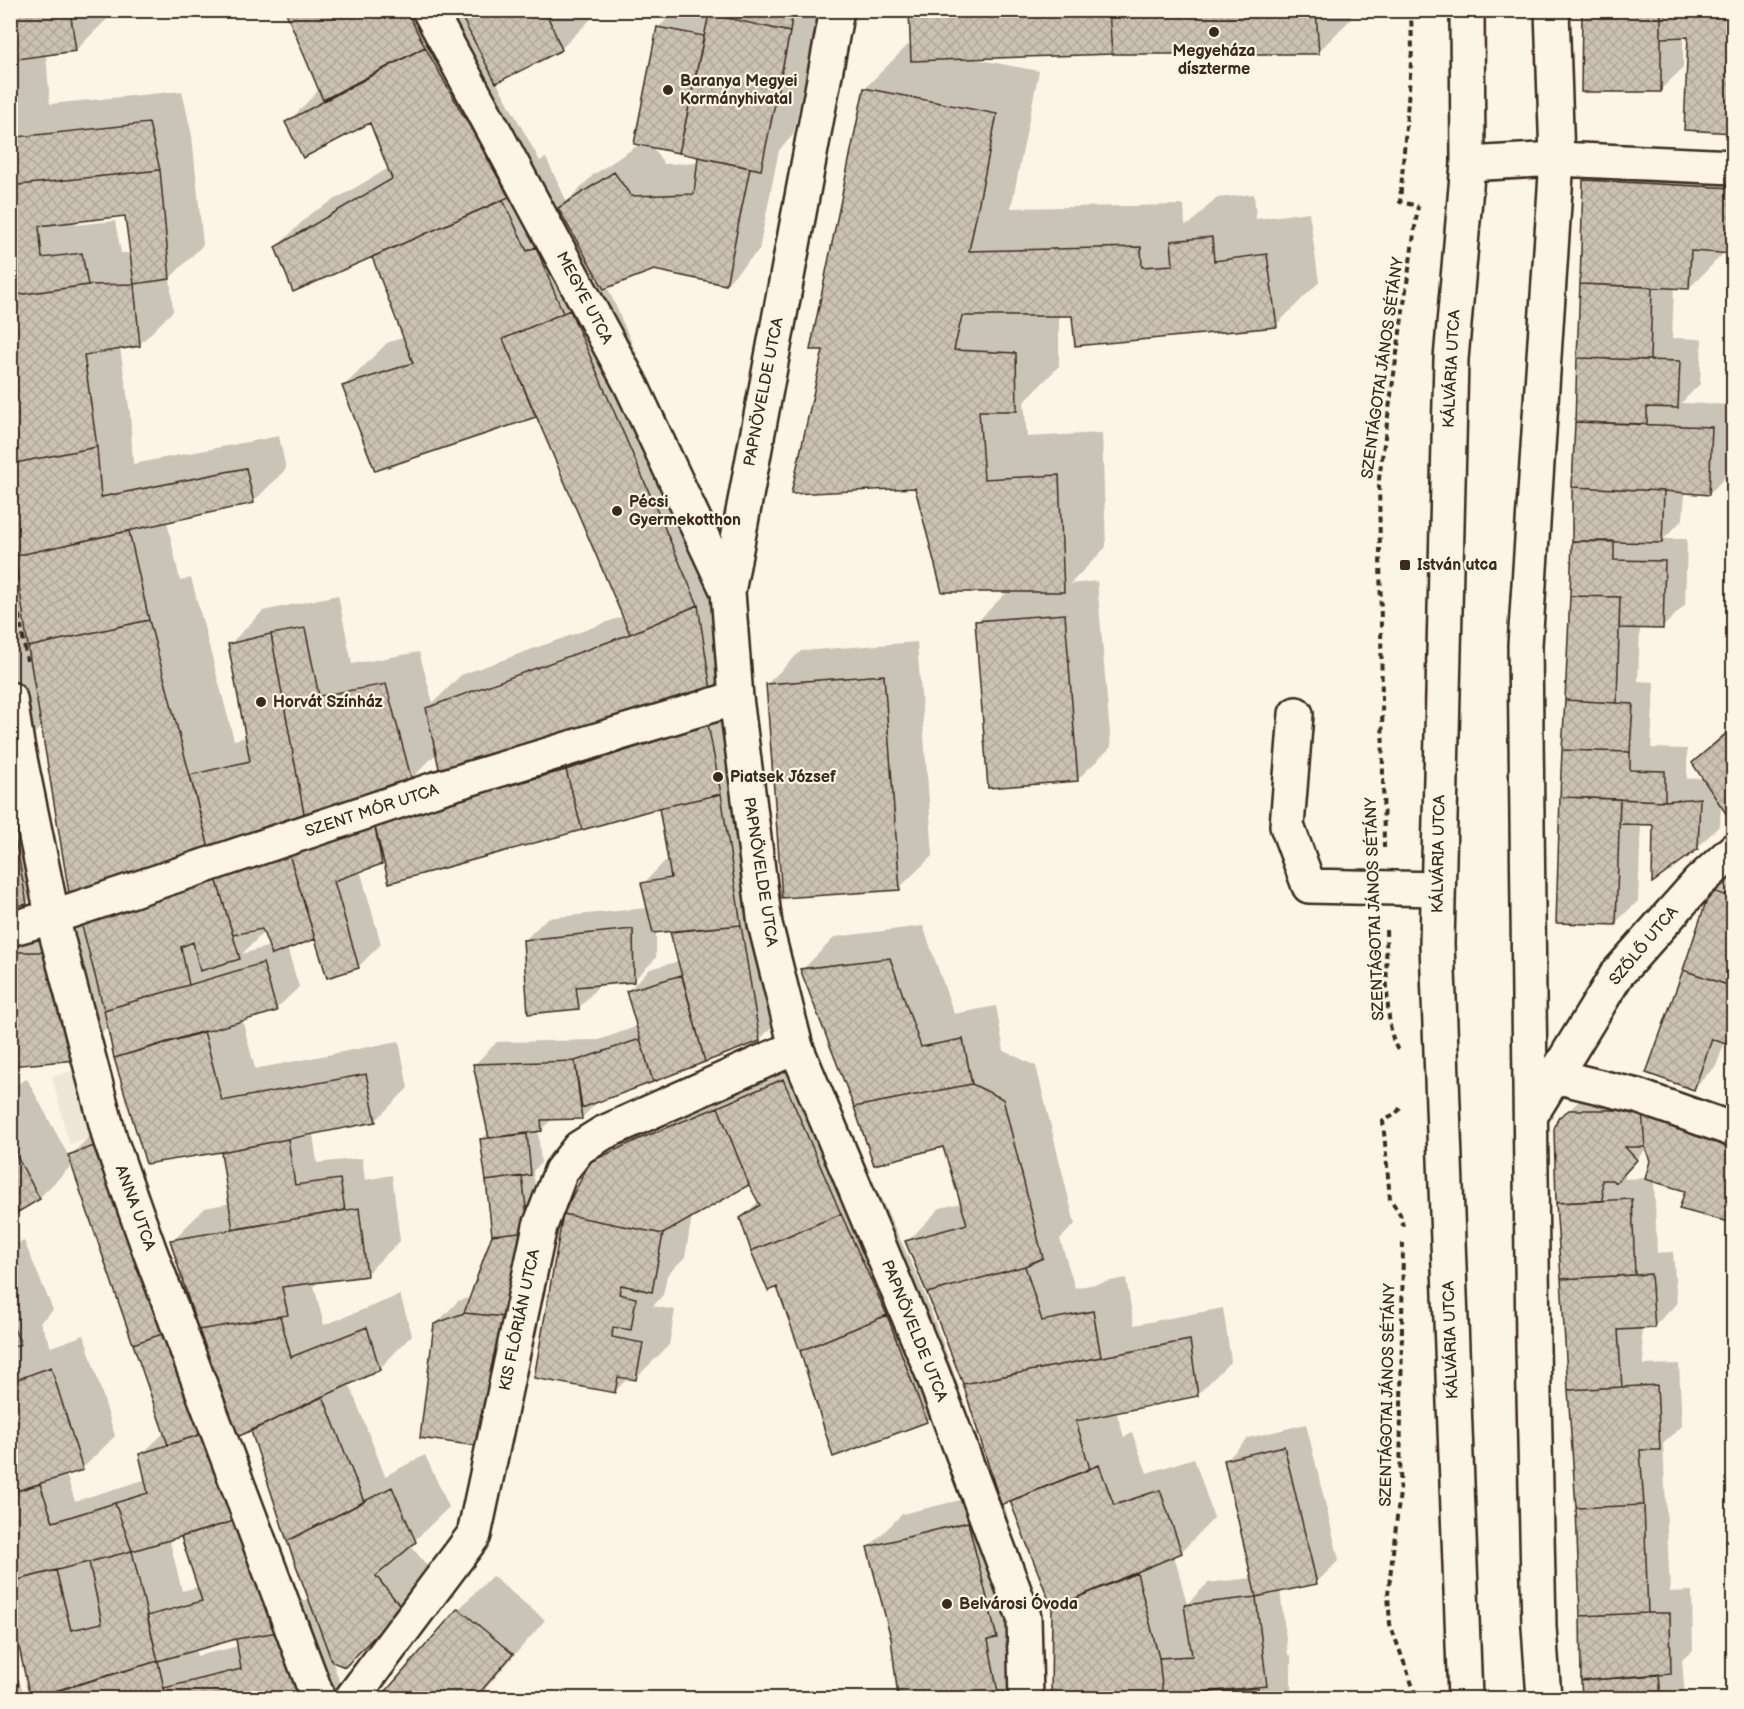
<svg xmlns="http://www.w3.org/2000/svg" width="1744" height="1709" font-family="'Balsamiq Sans',sans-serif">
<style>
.built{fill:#eee6d6}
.shadow{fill:#0003;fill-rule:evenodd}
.building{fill:url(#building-cross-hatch);stroke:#3b2a1e;stroke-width:1.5}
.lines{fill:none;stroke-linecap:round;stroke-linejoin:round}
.minor-casing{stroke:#3b2a1e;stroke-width:38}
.tertiary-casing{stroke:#3b2a1e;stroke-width:38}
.path{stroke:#3b2a1e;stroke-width:4;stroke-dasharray:6 4.5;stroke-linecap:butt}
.minor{stroke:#fcf5e5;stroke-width:33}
.tertiary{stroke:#fcf5e5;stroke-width:33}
.poi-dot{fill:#3b2a1e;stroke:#fcf5e5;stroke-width:2}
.labels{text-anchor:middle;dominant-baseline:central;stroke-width:4.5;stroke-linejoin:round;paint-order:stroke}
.poi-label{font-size:16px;font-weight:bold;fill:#3b2a1e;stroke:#fcf5e5;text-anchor:start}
.street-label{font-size:16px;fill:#3b2a1e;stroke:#fcf5e5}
</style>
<defs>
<pattern id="building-cross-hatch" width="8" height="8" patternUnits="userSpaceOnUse" patternTransform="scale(1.5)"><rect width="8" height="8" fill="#ccc2b3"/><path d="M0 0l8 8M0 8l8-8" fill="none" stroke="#b0a79a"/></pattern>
</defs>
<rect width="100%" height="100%" fill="#fcf5e5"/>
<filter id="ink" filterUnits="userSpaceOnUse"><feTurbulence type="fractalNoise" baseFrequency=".0167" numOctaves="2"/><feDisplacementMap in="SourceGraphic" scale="12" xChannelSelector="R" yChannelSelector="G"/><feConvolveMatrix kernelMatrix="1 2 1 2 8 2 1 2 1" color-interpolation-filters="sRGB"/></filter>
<g filter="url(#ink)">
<path class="built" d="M78 1069 96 1137 69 1144 52 1077Z"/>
<path class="shadow" d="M10 10H108L109 17 76 50 46 54 50 104 182 91 192 136 203 245 170 278 173 311 140 344 120 348 130 413 133 464 279 436 286 469 253 502 167 521 180 581 191 578 234 740 247 737 230 644 263 611 338 595 352 664 419 652 433 703 461 675 624 616 537 414 376 469 344 386 387 343 405 337 378 253 276 248 310 214 389 168 371 121 287 123 320 89 287 10H592L594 16 561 49 496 81 540 161 546 158 567 202 593 175 640 144 658 28 676 10H820L793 135 779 150 759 250 726 284 654 268 607 286 731 571 743 656 710 689 437 753 411 779 210 850 43 725 10 757ZM652 146 699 156V163L664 164ZM127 215 132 253H121L115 221 75 225 74 220ZM598 276 600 279 591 283Z
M910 10H1351V19L1318 52 1112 53 975 59 1039 71 1011 208 1184 205 1185 225 1190 224 1216 198 1254 194 1256 219 1309 212 1319 282 1276 325 1059 315V366L1024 402 1027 437 1102 433 1106 547 1070 584 1097 581 1111 747 1077 780 977 622 1008 591 917 486 825 349 865 88 908 45 912 46Z
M1583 10 1690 36H1683V68L1660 90Z
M1617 147 1734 154V252H1722V255L1689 288 1674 287 1672 338 1702 339 1700 384 1681 403 1734 405 1731 471 1709 494 1685 491 1683 519 1664 539H1687L1685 605 1662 628 1640 627 1638 681 1654 682 1651 748 1687 749V779L1704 778 1693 763 1734 724V817L1721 803 1720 825 1697 848 1655 824 1641 823 1638 901 1615 923 1563 749 1572 596 1573 487 1584 181Z
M917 642 933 855 899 888 767 684 801 651Z
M730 702 782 1017 759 1040 599 1100 582 1118 552 1119 542 1129 538 1130 541 1163 533 1171 538 1211 527 1293 436 1324 458 1301 472 1297 494 1235 482 1139 489 1132 474 1065 497 1042 599 1040 638 1026 627 992 650 969 680 961 672 930 656 931V958L634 980 601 983 579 1008 524 941 547 918 648 908 643 884 665 861H669L660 806 384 860 360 870 381 944 358 967 316 937 287 948 299 987 276 1009 242 1019 255 1069 399 1041 408 1088 375 1121 313 1133 317 1163 362 1158 365 1180 392 1175 400 1241 366 1274 320 1280 314 1286 324 1325 400 1295 412 1335 379 1369 349 1383 385 1476 425 1455 449 1507 410 1545 434 1574 378 1632 332 1660 345 1698H31L10 1597V1238L13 1245 24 1241 53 1310 40 1322 51 1347 84 1335 115 1436 82 1469 66 1474 75 1501 147 1479 141 1455 165 1432 73 1164 39 1198 10 1215V1087L27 1079 69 1157 93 1133 123 1122 219 1398 172 1241 205 1208 231 1203 223 1150 109 1025 75 1059 10 1064V918ZM216 883H219L227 910H224ZM265 931 270 946 242 954ZM258 1426 253 1431 310 1599 298 1602 233 1437ZM182 1535 198 1587 182 1591 169 1538ZM237 1637 239 1646 197 1656 195 1649Z
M10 771 49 880 26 903 10 906Z
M1734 869V1045L1725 1042 1716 1066 1694 1088 1711 891Z
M923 926 954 1014 996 1006 1004 1051 1036 1066 1075 1224 1060 1239 1075 1288 1126 1278 1134 1325 1223 1308 1231 1361 1198 1394 1116 1411 1124 1437 1132 1433 1147 1473 1194 1458 1214 1518 1181 1552 1174 1555 1187 1604 1208 1583 1253 1578 1226 1461 1248 1438 1306 1424 1339 1560 1316 1583 1280 1590 1288 1655H1291V1693L1286 1698H1053L1054 1608 1011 1499 1004 1502 1029 1603 1028 1698H900L892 1638 869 1547 902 1514 998 1491 964 1383 907 1242 940 1208 962 1203 944 1145 855 1106 802 970 835 937Z
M816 1047 873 1181 920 1282 959 1387 926 1421 802 1350 777 1285 741 1218 759 1201 750 1183 692 1216 685 1257 667 1275 663 1295 653 1306 675 1310 669 1345 636 1378 629 1377 615 1391 592 1163 625 1129 674 1106Z
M1593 1088H1665L1734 1115V1215L1728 1220 1686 1190 1654 1180 1657 1253 1673 1252 1677 1304 1654 1326 1641 1327 1644 1365 1679 1364 1682 1426 1663 1444 1670 1592 1692 1591 1693 1650 1682 1660 1685 1698H1583L1577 1508 1560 1119ZM1647 1148 1652 1160 1647 1178 1625 1179V1172Z
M492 1576 545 1620 486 1688 487 1698H382L459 1609Z
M19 1679 25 1698H10V1680Z"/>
<path class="building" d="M10 10H70L76 51 10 60Z
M285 10H406L425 47 323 100Z
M458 10H545L562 50 496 83Z
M710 10H793L790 32 709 14Z
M909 10H1109L1112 54 911 61Z
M1109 10H1316L1319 54H1112Z
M1582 10H1661V92H1581Z
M1661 10H1734V133L1684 130 1688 37 1661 38Z
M709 14 790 32 761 170 679 153Z
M657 27 704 36 679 153 634 144Z
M425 47 509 197 293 292 275 247 392 179 370 123 303 158 285 122Z
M10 60 17 137 149 123 160 170 10 186Z
M864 88 997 114 969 251 1141 247 1142 267 1173 265 1171 241 1212 237 1214 261 1267 254 1277 327 1075 346 1072 316H962L954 350 1016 353 1017 411H979L984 479 1059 475 1064 592H942L915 488 791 494 823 350H810Z
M698 157 750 168 726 285 654 270 604 289 558 208 614 172 631 196 694 194Z
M160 170 170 279 134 284 125 216 39 226 42 258 82 253 88 285 10 296V186Z
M1583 180 1734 188V254L1691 251 1689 289 1580 284Z
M503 200 527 251 536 247 563 313 503 339 536 417 375 471 342 386 413 363 372 257Z
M134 284 140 346 84 355 97 447 10 464V296L88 285Z
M1580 284 1652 287 1650 360 1577 358Z
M570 310 698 605 630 634 503 339Z
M1577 358 1680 361 1678 408 1647 407V424L1575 422Z
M1575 422 1712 427 1709 495 1664 491 1572 487Z
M97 447 101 497 246 468 254 503 15 556 10 532V464Z
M1572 487 1664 491 1662 543 1572 541Z
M129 531 149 620 28 647 15 556Z
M1572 541H1614V560L1665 561 1663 629 1619 628 1620 597 1570 596Z
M1570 596 1620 597 1617 703 1565 700Z
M698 605 711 690 440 773 426 708 630 634Z
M1065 614 1078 781 988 788 975 621Z
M149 620 210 852 69 893 28 647Z
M305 628 319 696 386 684 412 781 305 819 271 634Z
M271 634 305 819 210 852 190 775 250 761 228 644Z
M884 675 900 890 782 898 766 684Z
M1565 700 1633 704 1630 752 1562 750Z
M708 724 721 794 659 808 582 830 566 770Z
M1734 727V819L1731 821 1692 763Z
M1562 750 1630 752V770L1665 771V801L1560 797Z
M566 770 582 830 389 883 375 827 430 807Z
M721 794 741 925 653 933 641 883 671 878 659 808Z
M1560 797 1620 799 1616 925 1556 923Z
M1700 798 1698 849 1652 883 1653 825 1619 824 1620 799 1665 801Z
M10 810 27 904 10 907Z
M375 827 382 864 334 881 359 968 327 978 289 854Z
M289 854 315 939 272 955 262 929 233 935 216 878Z
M216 878 240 959 200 971 193 942 181 947 189 985 104 1010 81 922Z
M1710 890 1734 898 1733 987 1683 970Z
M741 925 760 1041 705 1062 670 932Z
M633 929 634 982 576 987 579 1009 528 1014 523 940Z
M10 952H50L76 1060 10 1066Z
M890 958 921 1047 963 1039 972 1084 854 1107 800 969Z
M263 963 277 1011 114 1058 104 1010Z
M1683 970 1734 987V1047L1712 1039 1694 1090 1646 1073Z
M682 975 705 1062 653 1082 626 991Z
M204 1031 222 1101 366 1074 376 1122 221 1152 146 1164 114 1058Z
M640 1039 653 1082 582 1108 575 1061Z
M575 1061 582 1119 541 1120 542 1131 489 1138 473 1064Z
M783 1079 841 1214 751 1251 740 1218 760 1205 749 1185 718 1107Z
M972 1084 1003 1099 1043 1258 1025 1266 927 1293 905 1241 967 1224 943 1147 874 1165 854 1107Z
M718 1107 749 1185 663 1234 563 1214 590 1162 639 1139Z
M1569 1110H1642L1645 1147H1625L1637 1160 1616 1183 1612 1180H1602L1603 1201 1556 1203 1554 1129 1558 1118Z
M1642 1110 1734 1146V1205L1729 1222 1679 1209 1685 1191 1645 1179 1650 1161 1645 1147Z
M527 1134 531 1175 486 1181 480 1139Z
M288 1139 295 1185 340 1179 345 1210 233 1230 221 1152Z
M10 1144 40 1199 10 1217Z
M100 1144 165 1333 133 1344 68 1155Z
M522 1176 529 1231 492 1235 486 1181Z
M1632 1199 1635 1275 1561 1279 1556 1203Z
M359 1208 367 1276 282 1287 288 1315 198 1330 170 1240Z
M563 1214 663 1234 652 1292 621 1285 619 1294 636 1298 631 1330 613 1327 612 1337 643 1343 636 1380 618 1377 615 1393 534 1378Z
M841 1214 887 1315 800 1351 777 1287 768 1291 751 1251Z
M529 1231 505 1317 464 1313 492 1235Z
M1025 1266 1042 1321 1093 1311 1101 1357 963 1384 927 1293Z
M1651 1274 1655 1328 1618 1330 1622 1387 1568 1390 1561 1279Z
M464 1313 505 1317 477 1446 420 1438 434 1324Z
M887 1315 927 1422 833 1457 800 1351Z
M280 1316 291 1357 367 1327 380 1370 233 1439 198 1330Z
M10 1320 21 1344 10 1348Z
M165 1333 202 1434 168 1445 133 1344Z
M1190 1340 1198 1396 1076 1421 1090 1469 1001 1505 963 1384Z
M10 1363 17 1379 10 1382Z
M51 1367 83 1470 10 1493V1382Z
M1657 1385 1660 1450H1640L1644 1505 1576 1508 1568 1390Z
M323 1396 364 1502 287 1541 251 1431Z
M202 1434 234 1521 132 1551 115 1503 148 1493 139 1454Z
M1284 1446 1317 1584 1256 1597 1224 1460Z
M1099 1465 1114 1505 1160 1490 1182 1553 1052 1608 1010 1501Z
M40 1484 53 1522 115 1503 132 1551 10 1582V1493Z
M392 1487 416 1542 376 1576 402 1608 345 1667 332 1662 287 1541Z
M1644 1505 1648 1613 1580 1616 1576 1508Z
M234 1521 278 1632 236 1639 158 1661 147 1616 202 1601 181 1537Z
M968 1522 997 1638 988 1640 999 1698H898L891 1638 867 1547Z
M132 1551 158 1661 30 1698 10 1605V1582L56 1570 71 1630 102 1623 89 1562Z
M1137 1573 1159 1658 1163 1696 1133 1698H1051L1052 1608Z
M1256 1597 1267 1686 1163 1696 1159 1658 1192 1656 1184 1605Z
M458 1608 513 1654 475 1698H380Z
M1648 1613H1670L1671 1674 1581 1681 1580 1616Z
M278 1632 301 1698H166L164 1688 241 1669 236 1639Z
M158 1661 166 1698H33Z
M1659 1674 1661 1698H1582L1581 1681Z
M1258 1688V1698H1133L1163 1696Z"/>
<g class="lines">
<g class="minor-casing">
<path id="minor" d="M429 10 631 385 728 592
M837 10 728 592 736 698 765 924 796 1047 932 1372 1024 1617 1026 1698
M1468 164 1557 159 1734 167
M10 699 17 744 55 929 110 1139 149 1249 318 1698
M1296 714 1287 826 1309 886 1438 889
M10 929 52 917 435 789 736 698
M1555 1076 1637 1096 1734 1130
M1531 1115 1617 974 1699 882 1734 850
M352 1698 474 1535 540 1226 561 1171 579 1148 603 1133 796 1047
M1544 1698 1539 1627 1533 1348 1525 645 1557 159 1552 10"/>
</g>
<g class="tertiary-casing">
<path id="tertiary" d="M1465 1698 1437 944 1451 359 1468 164 1467 10"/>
</g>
<path class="path" d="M1411 10 1412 50 1400 202 1418 206
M10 563 27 661
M1384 848 1379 479 1418 206
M1386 930C1387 956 1384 1031 1398 1050
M1400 1108 1396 1114 1383 1121 1390 1199 1400 1214 1403 1226
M1403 1243 1400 1492 1388 1594 1390 1624 1417 1698
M10 1649 20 1698"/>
<use href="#minor" class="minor"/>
<use href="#tertiary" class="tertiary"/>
</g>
</g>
<g class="poi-dot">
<circle cx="1214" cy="32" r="6"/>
<circle cx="668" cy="90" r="6"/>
<circle cx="617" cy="511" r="6"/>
<rect x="1399" y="559" width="12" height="12" rx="3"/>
<circle cx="261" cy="702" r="6"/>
<circle cx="718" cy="777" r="6"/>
<circle cx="947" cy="1604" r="6"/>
</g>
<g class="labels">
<g class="poi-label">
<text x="1214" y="51" text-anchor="middle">Megyeháza<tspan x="1214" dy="18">díszterme</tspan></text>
<text x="680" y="81">Baranya Megyei<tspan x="680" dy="18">Kormányhivatal</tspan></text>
<text x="629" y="502">Pécsi<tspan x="629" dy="18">Gyermekotthon</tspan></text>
<text x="1417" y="565">István utca</text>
<text x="273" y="702">Horvát Színház</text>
<text x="730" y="777">Piatsek József</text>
<text x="959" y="1604">Belvárosi Óvoda</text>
</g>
<g class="street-label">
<text transform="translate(584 298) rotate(62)">MEGYE UTCA</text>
<text transform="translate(1383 368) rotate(-82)">SZENTÁGOTAI JÁNOS SÉTÁNY</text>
<text transform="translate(1452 369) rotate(-87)">KÁLVÁRIA UTCA</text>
<text transform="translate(764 392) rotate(-79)">PAPNÖVELDE UTCA</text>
<text transform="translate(372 811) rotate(-18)">SZENT MÓR UTCA</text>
<text transform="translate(1439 854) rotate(-89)">KÁLVÁRIA UTCA</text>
<text transform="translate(760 872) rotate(81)">PAPNÖVELDE UTCA</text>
<text transform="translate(1375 909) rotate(-92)">SZENTÁGOTAI JÁNOS SÉTÁNY</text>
<text transform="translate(1644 946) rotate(-50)">SZŐLŐ UTCA</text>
<text transform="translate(135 1208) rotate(70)">ANNA UTCA</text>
<text transform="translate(520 1320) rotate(-78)">KIS FLÓRIÁN UTCA</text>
<text transform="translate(914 1331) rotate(68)">PAPNÖVELDE UTCA</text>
<text transform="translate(1451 1340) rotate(-92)">KÁLVÁRIA UTCA</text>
<text transform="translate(1388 1395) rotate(-89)">SZENTÁGOTAI JÁNOS SÉTÁNY</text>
</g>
</g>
<rect width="1744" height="1709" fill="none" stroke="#fcf5e5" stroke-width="36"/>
<rect x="18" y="18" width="1708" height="1673" fill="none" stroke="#3b2a1e" stroke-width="2" filter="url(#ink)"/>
</svg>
